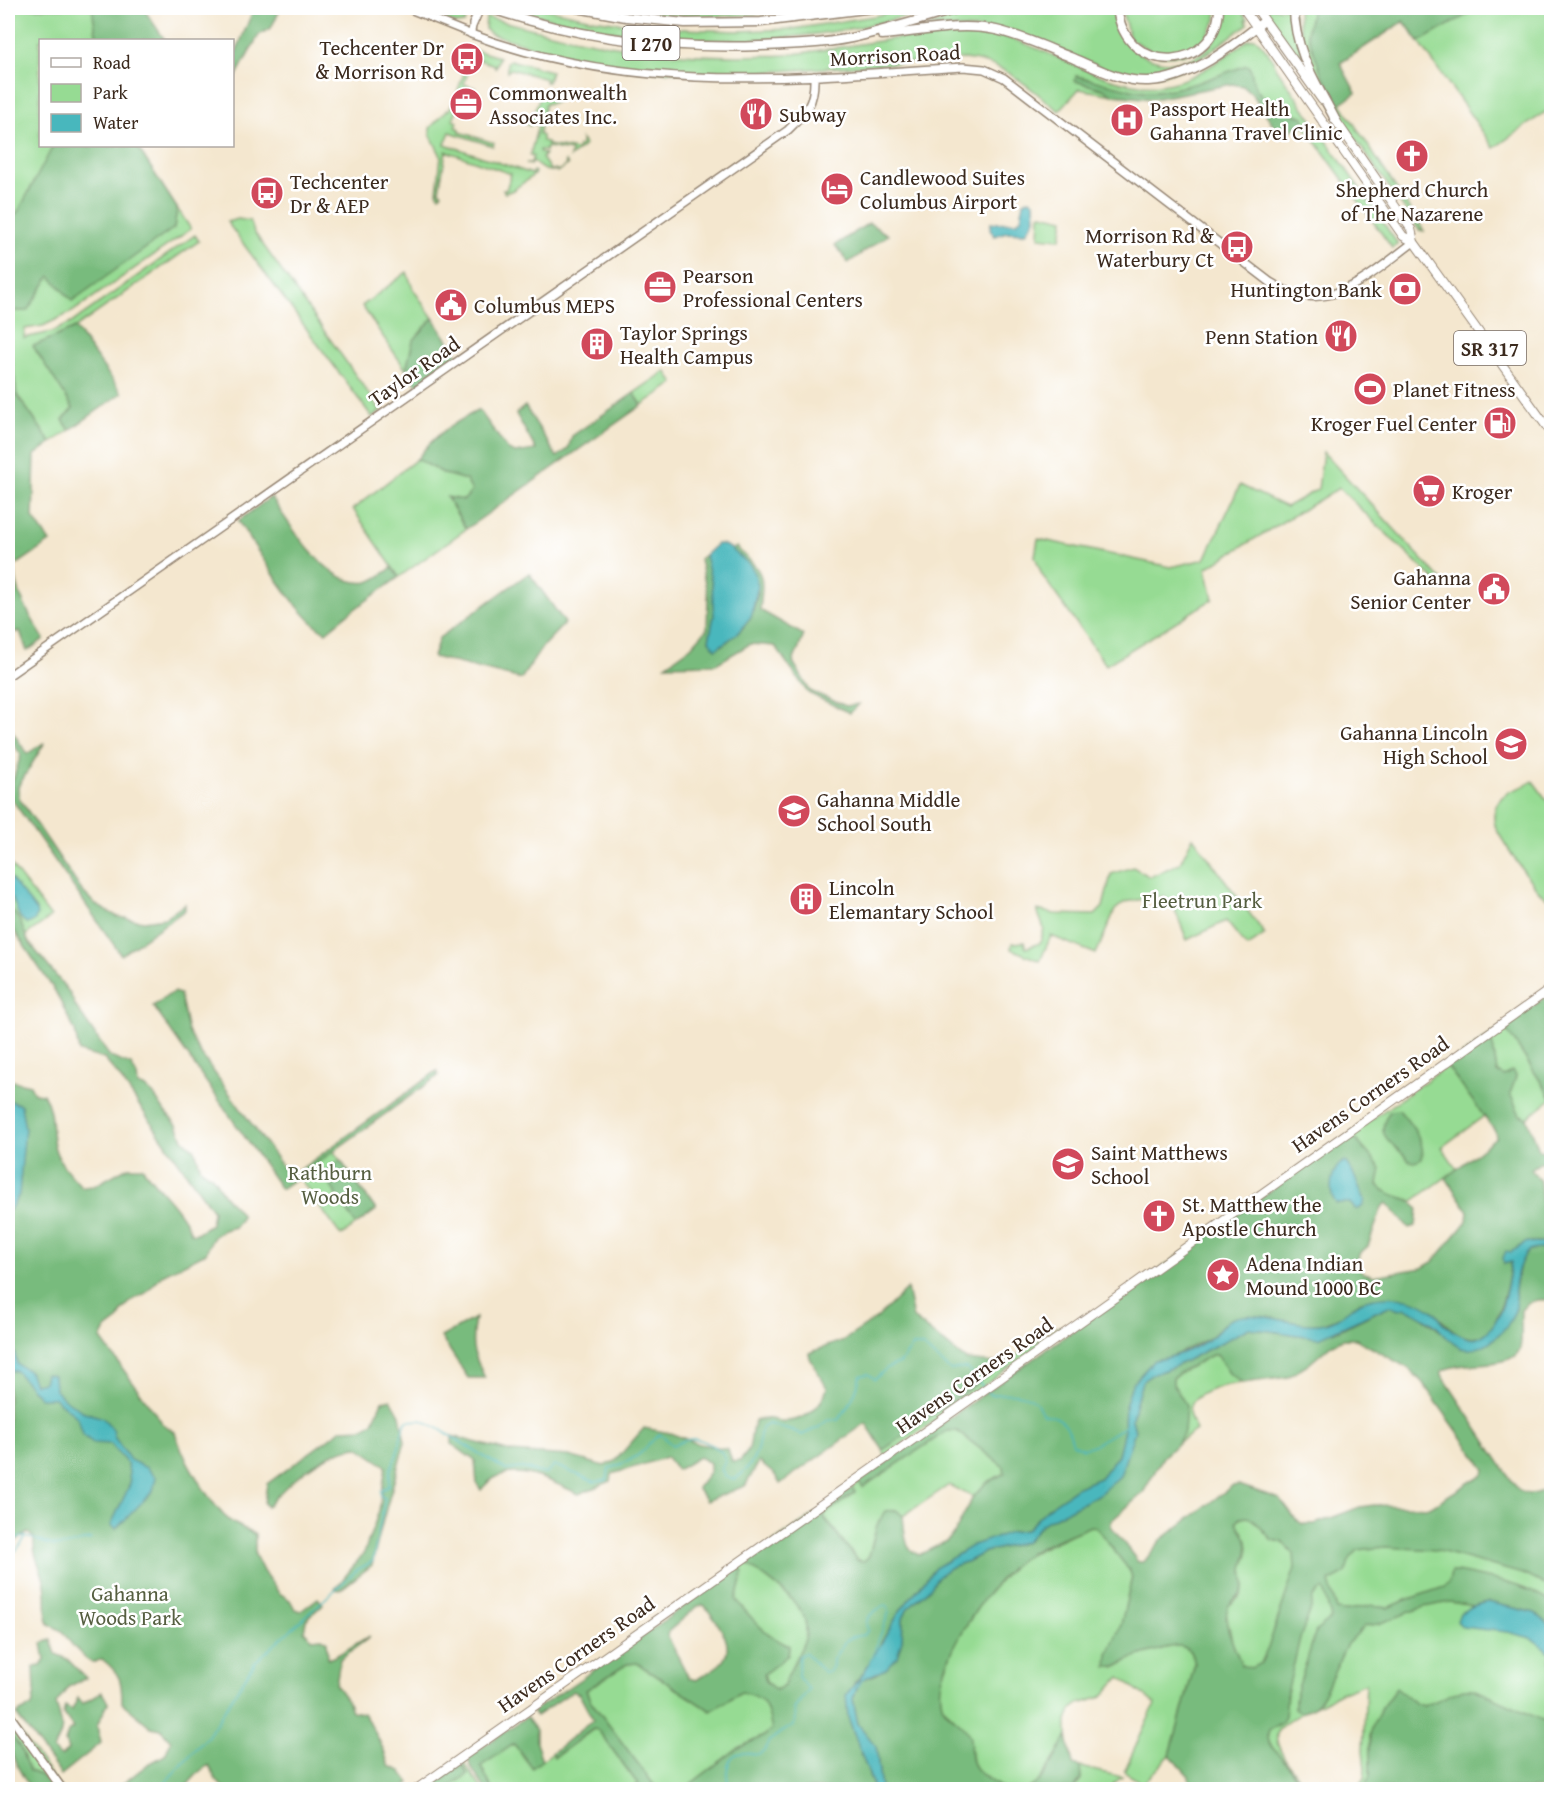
<svg xmlns="http://www.w3.org/2000/svg" width="1559" height="1797" font-family="'Gentium Book Plus',serif">
<style>
.green{fill:#96db93;stroke:#688258;stroke-width:1.5}
.forest{fill:#78bb7d;stroke:#5a724e;stroke-width:1.5;fill-rule:evenodd}
.water{fill:#48b7bd;stroke:#42706e;stroke-width:1.5}
.lines{fill:none;stroke-linecap:round;stroke-linejoin:round}
.stream{stroke:#48b7bd;stroke-width:1.5}
.tertiary-casing{stroke:#988876;stroke-width:9}
.secondary-casing{stroke:#988876;stroke-width:10}
.primary-casing{stroke:#988876;stroke-width:10}
.motorway-casing{stroke:#988876;stroke-width:11}
.tertiary{stroke:#fff;stroke-width:6}
.secondary{stroke:#fff;stroke-width:7}
.primary{stroke:#fff;stroke-width:8}
.motorway{stroke:#fff;stroke-width:8}
.labels{text-anchor:middle;dominant-baseline:central;stroke-width:5;stroke-linejoin:round;paint-order:stroke}
.shield{fill:#fff;stroke:#766a62;stroke-width:1.5}
.shield-label{font-size:20px;font-weight:bold;fill:#3b2a1e}
.poi-label{font-size:21px;fill:#3b2a1e;stroke:#fff;text-anchor:start}
.street-label{font-size:21px;fill:#3b2a1e;stroke:#fff}
.park-label{font-size:21px;fill:#565f41;stroke:#fff}
</style>
<rect width="100%" height="100%" fill="#fff"/>
<filter id="ink" filterUnits="userSpaceOnUse"><feTurbulence type="fractalNoise" baseFrequency=".0167" numOctaves="2"/><feDisplacementMap in="SourceGraphic" scale="12" xChannelSelector="R" yChannelSelector="G"/><feConvolveMatrix kernelMatrix="1 2 1 2 8 2 1 2 1" color-interpolation-filters="sRGB"/></filter>
<filter id="wash" filterUnits="userSpaceOnUse"><feTurbulence type="fractalNoise" baseFrequency=".008" numOctaves="4" result="noise"/><feDisplacementMap in="SourceGraphic" scale="24" xChannelSelector="R" yChannelSelector="G"/><feGaussianBlur stdDeviation="1.35" result="paint"/><feColorMatrix in="noise" values="0 0 0 0 0 0 0 0 0 0 0 0 0 0 0 0 0 1.4 0 .05"/><feComposite in="paint" operator="in"/></filter>
<g filter="url(#wash)">
<rect width="100%" height="100%" fill="#f4e7cf"/>
<path class="green" d="M8 8H141V40H40V146H114L174 228 177 208 191 229 72 312 43 326 25 329 24 338 52 332 71 323 195 235 199 241 75 328 56 337 73 409 63 420 70 430 51 443 18 396 8 566Z
M417 8H464L470 9 464 23 456 24Z
M509 8H542L592 19 656 28 737 31 793 29 874 16 906 8H936C790 52 654 50 509 8Z
M613 8H665L696 11 728 8H812C747 18 679 19 613 8Z
M986 8H1115C1112 65 1198 84 1219 30 1221 23 1222 15 1222 8H1239L1248 19 1246 20 1248 24 1191 65 1177 71 1159 75 1109 70 1006 30 925 27Z
M1121 8H1217L1216 20 1206 38 1184 55 1160 56 1130 39Z
M1262 8H1292L1306 69 1304 70Z
M1298 8H1551V108L1494 148 1404 21 1322 75 1424 231 1419 230C1401 204 1382 177 1364 151 1334 108 1299 62 1298 8Z
M486 17C572 40 650 57 741 56 756 55 771 56 786 55 828 50 870 42 912 36 934 33 957 30 980 32 1041 38 1101 92 1161 85 1195 81 1222 58 1249 39L1255 38C1266 47 1272 57 1277 69L1398 244 1392 248 1304 125V117C1288 112 1267 104 1257 90 1253 85 1252 74 1250 67 1224 75 1180 91 1154 91 1128 91 1101 82 1076 76L1075 81 1103 89 1113 95 1079 89 1059 111C1028 87 1005 62 964 59L735 74 652 71 612 67 585 59 543 50 491 34 485 29Z
M475 50 499 57 495 69V65L473 58 464 84 475 88 473 92 464 91 453 120 457 122 455 127 460 129V132L494 143 493 146 450 132 445 144 532 174 533 171 535 172 534 175 513 190 505 193 503 190H506L511 174 446 151 439 191 442 193 440 196 437 192 441 156 430 134V128L447 110H449L455 99 471 52Z
M510 60 551 71 548 82H545L546 79 511 69 507 72V62Z
M541 94 554 100 556 102 545 104 539 134 542 136V141L547 142V145L577 150 578 146H581V139L585 145 570 157 571 151 547 147 545 151 540 150V153L545 154 542 158 551 171 555 169 557 172 566 165 565 161 568 165C555 174 543 173 533 161L531 165 526 163H531L533 156 530 155 538 125 532 123 530 126 526 124 527 121H531Z
M1042 214 1064 219 1061 238 1059 239 1039 237 1040 215Z
M238 219 250 221 254 232 381 411 372 417 227 222Z
M407 272 413 289 433 318 413 341 406 370 362 306Z
M666 371 674 383 642 405 634 393Z
M1323 452 1447 586 1443 588 1339 488 1206 568 1213 599 1106 665 1042 575 1035 556 1038 539 1171 567 1205 559 1240 485 1286 507 1318 489Z
M417 459 445 474 466 480 472 491 464 500 447 498 466 529 399 577 353 509Z
M1533 781 1551 806V900C1548 898 1546 898 1543 895 1534 888 1498 836 1495 825 1493 817 1494 809 1498 802 1506 789 1522 789 1533 781Z
M1193 837 1265 934 1247 947 1226 921 1187 940 1175 910 1164 896 1125 902 1115 910 1096 954 1051 936 1040 961 1011 949 1012 943 1024 942 1026 948 1040 943 1044 929 1037 910 1055 914 1095 915 1103 907 1111 874 1133 867 1150 877 1180 863Z
M8 861 51 917 23 937 8 914Z
M1504 1026 1551 1097V1099L1527 1118 1520 1115 1510 1094 1504 1076 1497 1072 1493 1046 1487 1037Z
M1447 1066 1484 1116 1442 1147 1457 1169 1413 1201 1384 1193 1378 1185V1176L1351 1134Z
M333 1150 376 1210 341 1236 298 1176Z
M1067 1326 885 1456 883 1450 1057 1327Z
M1212 1355H1217L1229 1373 1243 1383C1228 1384 1195 1391 1190 1406 1187 1414 1193 1423 1196 1430L1178 1443 1184 1432 1173 1385V1378L1184 1370Z
M947 1431H957L1004 1467 1005 1473 986 1483 973 1497 949 1485 903 1516 896 1510 877 1525 869 1556 864 1561 857 1560 823 1515 855 1493 852 1488 859 1482 863 1487Z
M1248 1517C1263 1524 1263 1538 1282 1542L1295 1529 1551 1552V1752L1370 1735V1776L1364 1789H1357L1364 1779 1365 1770 1363 1751 1366 1683 1340 1693 1315 1706 1318 1702 1299 1711 1302 1713C1295 1718 1284 1722 1279 1729 1268 1744 1298 1776 1307 1789H1303L1267 1740 1269 1730 1282 1722 1242 1666 1232 1642 1226 1612 1228 1606 1241 1596 1245 1586 1243 1567 1248 1555 1247 1541 1240 1532 1237 1521 1240 1518Z
M1091 1525 1096 1527 1130 1571 1132 1577 1121 1625 1108 1654 1114 1668C1121 1666 1124 1662 1131 1659 1137 1655 1146 1654 1154 1651 1173 1645 1190 1639 1195 1664L1170 1755 1141 1785 1136 1779 1124 1772 1155 1704 1120 1677 1102 1697 1079 1704 1071 1710 1067 1720V1736L1057 1755 1036 1785 1028 1789H1003L979 1772 972 1763 969 1735 942 1705 939 1687 955 1643 982 1601 1013 1566 1025 1556Z
M746 1561 749 1565C771 1583 815 1607 805 1639 799 1655 789 1670 784 1686L776 1690 766 1682 764 1673 788 1655 789 1646C765 1635 752 1620 736 1600L743 1572 738 1567Z
M637 1663 676 1689 741 1692 755 1694 767 1706 772 1729 764 1736 738 1748 684 1789H657L590 1700 586 1690 627 1664Z
M8 1716 61 1789H53V1787L29 1772 20 1747 8 1730Z
M594 1729 598 1730 638 1784 630 1790 492 1789 481 1766 514 1744 532 1767 552 1753 555 1757Z
M461 1762 464 1763 482 1789H447L468 1774 462 1765 429 1789 420 1790Z
M1080 1767 1122 1777 1114 1783 1111 1789 1073 1790 1081 1779Z"/>
<path class="forest" d="M92 8H143L165 40H97Z
M254 8H281L271 28 259 35 233 82V60Z
M1312 8H1479L1419 42 1404 21 1340 63 1356 93 1340 104 1322 75 1307 33Z
M1247 65 1250 67C1252 74 1253 85 1257 90 1267 104 1288 113 1304 117V125L1298 126 1281 136 1253 95 1243 86 1232 84 1153 99 1113 95 1103 89 1075 81 1076 76C1100 81 1134 93 1158 91 1189 88 1219 75 1247 65Z
M53 146H137L177 208 174 228 72 301 50 276 27 311H8V224L19 210Z
M869 223 888 235 848 263 835 245Z
M433 318 459 357 417 385 406 370 413 341Z
M75 328 122 393 70 430 63 420 73 408 33 346Z
M11 353 17 395 51 443 35 455 33 518 50 542 15 566C15 594 30 616 44 639L27 651 20 631 8 634V354Z
M634 393 642 405 466 529 447 497 464 500 472 491 466 480 445 474 417 459C435 434 452 424 479 410L508 450 515 453 536 450 516 414 525 406 557 457 568 449 572 436Z
M271 497C290 525 328 589 368 582 376 580 385 572 392 568L399 577 348 614 326 632C300 621 256 547 238 521Z
M736 547C764 574 764 571 760 610L804 635 793 662 810 691 846 706 859 704 850 713 808 693 775 646 750 644 716 664 666 665 691 647 707 629 708 597 700 559 705 555 712 584 714 616 709 640 716 648 724 644 741 630 751 618 758 593 755 573 732 550Z
M529 573 565 623 543 646 521 679 433 657 439 638Z
M8 725 27 754 45 742 18 787 19 798 82 891 96 905 118 917 144 921 165 918 185 904V910L121 955 11 798 9 792 21 755 8 735Z
M8 906 19 919 28 941 69 992 76 1007 110 1057 131 1065 137 1076 138 1085 146 1088 154 1095 165 1112 177 1125 183 1139 195 1150 201 1169C217 1179 214 1179 223 1194 229 1203 238 1207 242 1217L235 1227C216 1231 213 1235 206 1253L162 1275 146 1293 132 1300 122 1311 119 1319 106 1329 101 1339 163 1424 175 1432C182 1456 212 1509 233 1523 240 1527 248 1530 255 1534V1555L263 1571 279 1593 290 1600 295 1609 301 1611 318 1598 323 1604 306 1620 304 1631 312 1639 322 1638 327 1641 328 1659C343 1654 355 1643 370 1636L366 1640 340 1659 336 1685 347 1700 351 1711 363 1713C375 1730 383 1746 389 1766L401 1771 410 1783 403 1789H224L215 1778 209 1765 200 1771 188 1784 190 1789H116L147 1765 165 1755 171 1741 161 1729 151 1727 122 1703C122 1681 121 1674 102 1659L92 1663 86 1659 73 1646 62 1631 49 1624C44 1611 48 1598 45 1585 42 1568 32 1555 34 1538L28 1533 15 1541 14 1548 8 1552V1080L30 1085 34 1093 43 1094C55 1114 49 1129 55 1149 60 1165 72 1176 82 1187L94 1186 128 1167H142C158 1190 180 1207 191 1233L195 1234 211 1224 213 1211 118 1075 104 1059 79 1052 75 1031 55 991 8 922Z
M173 992 180 994 188 1031 198 1050 290 1177 437 1071 438 1076 281 1189 153 1006Z
M1550 994 1552 996 1551 1097 1504 1026Z
M1487 1037 1493 1046 1497 1072 1504 1076 1512 1071 1516 1077 1510 1094 1520 1115 1527 1118 1539 1150 1545 1151 1551 1147V1163L1541 1162 1531 1169 1540 1181 1542 1203 1551 1206V1244C1530 1238 1514 1245 1504 1264L1511 1261C1508 1281 1505 1298 1497 1316 1496 1320 1494 1326 1492 1329 1471 1351 1447 1327 1433 1311L1361 1301 1342 1316 1322 1324 1299 1325 1269 1317 1228 1321 1210 1338 1169 1358 1154 1360 1125 1406 1124 1430 1118 1455 1100 1478 1078 1487 1049 1507 1026 1530 1010 1532 935 1568 900 1611 864 1672 854 1683 848 1717 872 1783V1789H684L738 1748 764 1736 772 1729C767 1707 766 1696 741 1692L711 1711 637 1663 627 1664 586 1690 590 1700 657 1789H630L638 1784 598 1730 593 1729 554 1757 552 1753 593 1720 579 1694 573 1691 536 1716 532 1712 622 1651 738 1567 743 1572 736 1600C753 1620 765 1635 789 1646L788 1655 764 1674 766 1682 776 1690 784 1686C789 1670 799 1655 805 1639 815 1607 771 1583 749 1565L746 1561 852 1488 855 1492 823 1516 857 1560 864 1561 869 1556 877 1525 885 1511 896 1510 903 1516C905 1532 903 1548 919 1555L947 1541 954 1534 973 1497 986 1483 1005 1473 1004 1467 957 1431H947L863 1487 859 1482 1351 1134 1381 1168 1378 1185C1389 1198 1408 1195 1418 1208L1416 1226 1409 1228 1387 1203 1382 1207 1368 1246 1359 1254 1357 1265 1364 1273 1374 1276 1422 1268 1434 1261 1467 1221 1468 1211 1446 1178 1496 1137 1495 1131 1447 1066ZM704 1605C716 1621 739 1646 720 1664 713 1670 704 1675 696 1680L689 1678 668 1637 669 1631 698 1606Z
M1399 1110C1410 1123 1426 1141 1422 1159L1415 1162 1409 1161C1396 1143 1371 1139 1390 1111Z
M340 1160 376 1210 356 1225 323 1174Z
M1541 1249 1551 1253V1300C1538 1299 1530 1300 1521 1310 1520 1321 1523 1336 1520 1348 1514 1371 1459 1359 1442 1371V1375L1518 1490C1530 1498 1542 1493 1551 1483V1588L1526 1575 1436 1550 1385 1547 1358 1550 1349 1560 1346 1573 1329 1582 1337 1610 1343 1611 1374 1605 1388 1608 1406 1600 1444 1587 1449 1582 1451 1572H1457C1492 1579 1521 1583 1551 1602V1626L1535 1613 1488 1602 1473 1606 1450 1602 1424 1607 1378 1624 1365 1626 1347 1644 1323 1695 1315 1706 1302 1713 1295 1708V1698L1316 1631 1331 1619 1324 1590H1320L1313 1597 1311 1609 1300 1638 1287 1693 1285 1716 1282 1722 1269 1730 1267 1737 1268 1743 1287 1764 1303 1789H1191L1189 1776 1170 1755 1195 1664C1190 1640 1175 1645 1155 1651 1148 1653 1140 1655 1133 1658 1123 1662 1119 1669 1107 1667L1108 1654 1121 1625 1132 1577 1130 1571 1096 1527 1091 1526C1070 1535 1043 1544 1024 1557 993 1578 930 1666 942 1704 946 1717 964 1722 969 1735 972 1743 969 1754 972 1762 976 1774 994 1783 1003 1789H881L876 1746 858 1724 853 1699 860 1680 877 1674 902 1640 903 1618 907 1609 931 1587 938 1576 951 1567 966 1562 985 1552 1026 1542 1041 1524 1098 1495 1135 1431 1132 1419 1135 1405 1142 1382 1151 1375 1176 1366 1249 1328 1299 1335 1337 1331 1389 1306 1399 1310 1405 1308C1427 1317 1442 1333 1460 1348L1488 1343 1505 1327 1516 1309 1515 1289 1521 1259 1528 1250ZM1343 1339H1356L1408 1368 1422 1382 1484 1468 1485 1470 1483 1474 1430 1507 1374 1505 1360 1507 1315 1524H1303L1296 1520 1280 1499 1239 1485 1232 1486 1161 1540 1144 1562H1138L1111 1526V1521L1143 1493 1163 1457 1178 1443 1184 1432 1186 1405 1173 1384V1378L1184 1370 1212 1355H1217L1229 1373 1243 1383 1288 1377 1308 1365 1331 1345ZM1248 1517 1254 1520 1272 1540 1282 1542 1294 1554 1295 1568 1268 1648 1261 1663 1251 1668 1242 1665C1236 1652 1219 1617 1230 1604 1235 1597 1242 1597 1244 1587 1246 1582 1243 1575 1243 1569 1244 1560 1250 1552 1247 1542 1245 1535 1239 1529 1237 1521L1240 1518Z
M907 1289 913 1318 966 1360 1005 1364 883 1450 866 1423 780 1484 775 1475 759 1462 745 1486 706 1501 697 1488 710 1471V1463L699 1457 677 1470 667 1457 612 1474 611 1481 579 1494C550 1481 506 1456 481 1490L477 1484 475 1461 452 1444V1436L511 1452 569 1456 604 1466 615 1461 644 1428 670 1433 699 1444 728 1449 732 1462 740 1461C756 1444 747 1440 755 1421 771 1415 775 1423 788 1421 807 1420 823 1404 827 1388L810 1358 809 1353 844 1340 877 1318Z
M475 1318C470 1348 472 1351 485 1378H468L441 1337Z
M391 1399 400 1415 405 1442 383 1520 372 1565 340 1590 335 1589 364 1553 379 1511 386 1466 358 1447C325 1450 288 1482 267 1507L264 1503 267 1484 342 1429 364 1428 373 1422 382 1401Z
M51 1640 56 1654 67 1659 86 1678 68 1687 56 1704C63 1726 65 1729 53 1750L61 1756 68 1750 65 1742 68 1732 73 1728 63 1714 65 1706 72 1710 78 1698 82 1704 102 1692 108 1703 97 1726 101 1743 61 1775 16 1714 32 1706 35 1692 34 1667 41 1666 45 1660 42 1643Z
M1396 1688 1415 1703 1424 1706 1463 1689H1474L1551 1724V1789H1364L1370 1776V1735L1373 1725 1382 1707Z
M526 1717 536 1730V1743L542 1760 532 1768 514 1744 481 1766 492 1789 486 1790 470 1766 468 1757Z
M8 1730 20 1747 29 1771 40 1775 53 1789H31C20 1773 7 1751 8 1730Z
M1067 1736 1073 1765 1080 1767 1081 1779 1073 1789H1028C1046 1779 1057 1754 1067 1736Z
M462 1765 468 1774 447 1789H429Z"/>
<path class="water" d="M1030 199 1034 202 1035 219 1026 233 1006 232 995 236 990 230 991 223 1017 222 1021 218 1024 202Z
M717 544H722L730 548 750 565 755 573 758 586 751 617 737 634 716 649 709 640 714 616 712 584 705 555Z
M8 875 36 910 37 916 34 921 28 924C14 917 18 902 8 894Z
M8 1100 21 1105 25 1128 19 1195 8 1213Z
M1345 1161 1353 1173 1365 1200 1363 1206 1358 1209H1355L1350 1203H1336C1327 1192 1331 1167 1345 1161Z
M1527 1242 1551 1244V1253L1541 1249 1529 1250C1520 1260 1516 1275 1515 1289 1514 1295 1517 1301 1516 1307 1512 1327 1483 1355 1461 1348 1452 1345 1444 1334 1437 1327 1428 1319 1416 1313 1405 1308L1399 1310 1389 1306 1319 1338 1249 1328 1176 1366 1151 1375 1142 1382 1135 1405 1132 1419 1135 1431 1120 1476 1098 1495 1041 1524 1026 1542 985 1552 966 1562 951 1567 938 1576 931 1587 907 1609 903 1618 902 1640 897 1657 886 1669 860 1680 853 1699 858 1724 876 1746 881 1789H872V1783L848 1717 846 1695 864 1672 900 1611 935 1568 973 1545 1010 1532 1026 1530 1049 1507 1078 1487 1100 1478 1118 1455 1124 1430 1125 1406 1132 1384 1154 1360C1173 1358 1193 1349 1209 1339 1217 1334 1222 1325 1229 1320 1256 1307 1291 1327 1319 1324 1336 1323 1346 1311 1359 1303 1365 1299 1378 1297 1385 1297 1401 1296 1421 1301 1433 1311 1438 1314 1440 1321 1445 1325 1453 1331 1467 1341 1477 1338 1502 1330 1508 1284 1511 1262L1504 1264 1503 1258 1506 1251 1511 1252Z
M8 1344 15 1353 17 1364 29 1371 34 1384 44 1382 46 1374 54 1375 55 1389 63 1398 82 1411 103 1418 113 1429 115 1438 130 1460 147 1468 156 1478 153 1491 116 1529 111 1525 130 1484 128 1465 111 1444 93 1443 83 1435 78 1418 54 1398H40L16 1371H8Z
M1488 1602 1535 1613 1551 1626V1653L1531 1638 1507 1632 1462 1627 1457 1621 1460 1613 1473 1606Z"/>
<g class="lines">
<path class="stream" d="M987 1391 990 1395C1003 1393 1024 1391 1035 1401 1038 1404 1040 1411 1043 1414 1064 1417 1068 1425 1073 1444L1084 1449C1099 1444 1112 1433 1126 1426
M8 1545C23 1528 39 1544 57 1546 67 1547 81 1541 91 1539
M16 1551 26 1537
M858 1687 863 1678
M158 1790 208 1736 255 1662 357 1570 373 1561 385 1498 381 1496V1491L389 1486C389 1469 392 1468 397 1453 402 1441 399 1433 407 1421L421 1420 436 1427 506 1470 522 1468 546 1474 554 1465 595 1482 607 1480 609 1469C621 1464 634 1460 643 1451 649 1445 653 1439 660 1434L672 1445C678 1444 681 1441 687 1440 700 1436 714 1446 724 1454L725 1461 721 1469 726 1477 734 1480C755 1465 758 1452 761 1428L769 1424 792 1430 802 1435 819 1427 829 1419 838 1420C849 1407 857 1392 860 1376L868 1374 875 1379 887 1368 900 1363 913 1346H922L950 1370 967 1368 984 1388
M730 1790C725 1777 725 1751 745 1753 752 1754 757 1757 763 1751 767 1749 768 1743 771 1740 778 1733 788 1730 795 1723L796 1717 794 1709 809 1689 798 1677 799 1656 805 1653 824 1672 830 1671 833 1665V1659L844 1643 851 1637 864 1635 868 1630C862 1618 874 1612 884 1605L888 1606 889 1612 870 1663"/>
</g>
</g>
<g filter="url(#ink)">
<g class="lines">
<g class="tertiary-casing">
<path id="tertiary" d="M406 8 471 34 473 24"/>
</g>
<g class="secondary-casing">
<path id="secondary" d="M473 24 480 8
M471 34C633 95 795 78 963 67L984 69 1004 78 1270 282C1327 320 1369 275 1414 242
M8 676 788 130C807 112 815 103 814 76
M8 1713 63 1790"/>
</g>
<g class="primary-casing">
<path id="primary" d="M1243 8 1403 236 1414 242
M1256 8 1322 100
M1334 118 1411 229 1414 242 1552 434
M415 1790 1089 1316 1552 988"/>
</g>
<g class="motorway-casing">
<path id="motorway" d="M490 8C577 39 669 49 760 46 790 45 822 44 851 38 888 30 925 18 961 8
M577 8 626 17 685 23 761 22 873 8
M1117 8C1126 80 1218 71 1219 8
M1294 8C1294 51 1317 84 1336 121
M882 35C919 32 960 22 996 30 1022 36 1046 47 1070 57 1094 67 1121 82 1148 81 1190 80 1233 46 1264 21"/>
</g>
<use href="#tertiary" class="tertiary"/>
<use href="#secondary" class="secondary"/>
<use href="#primary" class="primary"/>
<use href="#motorway" class="motorway"/>
</g>
</g>
<defs>
<g id="bus-disc" transform="scale(1.725)"><circle r="9.5" fill="#d1495b" stroke="#fff"/><path d="M-5-6H5V4H4V6H2V4H-2V6H-4V4H-5ZM-3.5-4V0h7V-4ZM-3.5 1.2v1.5H-2V1.2ZM2 1.2v1.5H3.5V1.2Z" fill="#fff"/></g>
<g id="office-disc" transform="scale(1.725)"><circle r="9.5" fill="#d1495b" stroke="#fff"/><path d="M-6-3h4V-5.5h4V-3h4V5H-6ZM-1-4.5V-3h2v-1.5ZM-6 0V1H6V0Z" fill="#fff"/></g>
<g id="restaurant-disc" transform="scale(1.725)"><circle r="9.5" fill="#d1495b" stroke="#fff"/><path d="M-5-6h1v4h1v-4h1v4h1v-4h1v5L-1.5 .5V6h-2V.5L-5-1ZM5-6V6H3V1.5H1.5Q1.5-4 5-6Z" fill="#fff"/></g>
<g id="hospital-disc" transform="scale(1.725)"><circle r="9.5" fill="#d1495b" stroke="#fff"/><path d="M-5-5h3v3.5h4V-5h3V5h-3V1.5h-4V5h-3Z" fill="#fff"/></g>
<g id="church-disc" transform="scale(1.725)"><circle r="9.5" fill="#d1495b" stroke="#fff"/><path d="M-1.2-6h2.4v3.5h3.3v2.4h-3.3V6h-2.4V-.1h-3.3v-2.4h3.3Z" fill="#fff"/></g>
<g id="hotel-disc" transform="scale(1.725)"><circle r="9.5" fill="#d1495b" stroke="#fff"/><path d="M-6-4.5h1.5V1H6V5H4.5V3h-9V5H-6ZM-4 0a1.8 1.8 0 1 1 3.6 0ZM.5 0V-2.5h3Q6-2.5 6 0Z" fill="#fff"/></g>
<g id="bank-disc" transform="scale(1.725)"><circle r="9.5" fill="#d1495b" stroke="#fff"/><path d="M-6-4H6V4H-6ZM0-2.3a2.3 2.3 0 1 0 0 4.6a2.3 2.3 0 1 0 0-4.6Z" fill="#fff"/></g>
<g id="civic-disc" transform="scale(1.725)"><circle r="9.5" fill="#d1495b" stroke="#fff"/><path d="M-.6-6.5H3V-4.5H.6V-3L4-1V1h2V6H-6V1h2V-1L-.6-3ZM-1.2 2.5V6h2.4V2.5Z" fill="#fff"/></g>
<g id="building-disc" transform="scale(1.725)"><circle r="9.5" fill="#d1495b" stroke="#fff"/><path d="M-4-6H4V6H1V3H-1V6H-4ZM-2.5-4.3h1.7v1.8h-1.7ZM.8-4.3h1.7v1.8H.8ZM-2.5-1h1.7V.8h-1.7ZM.8-1h1.7V.8H.8Z" fill="#fff"/></g>
<g id="stadium-disc" transform="scale(1.725)"><circle r="9.5" fill="#d1495b" stroke="#fff"/><path d="M0-5a6.5 5 0 1 0 0 10a6.5 5 0 1 0 0-10ZM-3.5-1.8h7v3.6h-7Z" fill="#fff"/></g>
<g id="fuel-disc" transform="scale(1.725)"><circle r="9.5" fill="#d1495b" stroke="#fff"/><path d="M-5.5-6h7V0h2V4h1.3V-2.5L3-4.5l.8-.8L6-3V5H2.5V1h-1V6h-7ZM-4.2-4.7v3.2H.2V-4.7Z" fill="#fff"/></g>
<g id="supermarket-disc" transform="scale(1.725)"><circle r="9.5" fill="#d1495b" stroke="#fff"/><path d="M-6-5.5h2.5l.6 2H6L4.5 2H-2.5L-4.4-4H-6ZM-1.5 3.2a1.3 1.3 0 1 0 .1 0ZM3 3.2a1.3 1.3 0 1 0 .1 0Z" fill="#fff"/></g>
<g id="school-disc" transform="scale(1.725)"><circle r="9.5" fill="#d1495b" stroke="#fff"/><path d="M0-5L7-2L0 1L-7-2ZM-4 1L0 2.5L4 1V4Q0 6-4 4Z" fill="#fff"/></g>
<g id="sight-disc" transform="scale(1.725)"><circle r="9.5" fill="#d1495b" stroke="#fff"/><path d="M0-6L1.8-2.2L6-1.7L2.9 1.2L3.7 5.4L0 3.3L-3.7 5.4L-2.9 1.2L-6-1.7L-1.8-2.2Z" fill="#fff"/></g>
</defs>
<g fill-rule="evenodd">
<use href="#bus-disc" x="467" y="59"/>
<use href="#office-disc" x="466" y="104"/>
<use href="#restaurant-disc" x="756" y="114"/>
<use href="#hospital-disc" x="1127" y="120"/>
<use href="#church-disc" x="1412" y="156"/>
<use href="#hotel-disc" x="837" y="189"/>
<use href="#bus-disc" x="267" y="193"/>
<use href="#bus-disc" x="1237" y="247"/>
<use href="#office-disc" x="660" y="287"/>
<use href="#bank-disc" x="1405" y="289"/>
<use href="#civic-disc" x="451" y="305"/>
<use href="#restaurant-disc" x="1341" y="336"/>
<use href="#building-disc" x="597" y="344"/>
<use href="#stadium-disc" x="1370" y="389"/>
<use href="#fuel-disc" x="1500" y="423"/>
<use href="#supermarket-disc" x="1429" y="491"/>
<use href="#civic-disc" x="1494" y="589"/>
<use href="#school-disc" x="1511" y="744"/>
<use href="#school-disc" x="794" y="811"/>
<use href="#building-disc" x="806" y="899"/>
<use href="#school-disc" x="1068" y="1164"/>
<use href="#church-disc" x="1159" y="1216"/>
<use href="#sight-disc" x="1223" y="1275"/>
</g>
<g class="labels">
<g class="shield">
<rect x="622.5" y="26" width="57" height="34" rx="4.5"/>
<rect x="1454" y="331" width="72" height="34" rx="4.5"/>
</g>
<g class="shield-label">
<text x="651" y="43">I 270</text>
<text x="1490" y="348">SR 317</text>
</g>
<g class="poi-label">
<text x="444" y="47" text-anchor="end">Techcenter Dr<tspan x="444" dy="24">&amp; Morrison Rd</tspan></text>
<text x="489" y="92">Commonwealth<tspan x="489" dy="24">Associates Inc.</tspan></text>
<text x="1150" y="108">Passport Health<tspan x="1150" dy="24">Gahanna Travel Clinic</tspan></text>
<text x="779" y="114">Subway</text>
<text x="860" y="177">Candlewood Suites<tspan x="860" dy="24">Columbus Airport</tspan></text>
<text x="290" y="181">Techcenter<tspan x="290" dy="24">Dr &amp; AEP</tspan></text>
<text x="1412" y="189" text-anchor="middle">Shepherd Church<tspan x="1412" dy="24">of The Nazarene</tspan></text>
<text x="1214" y="235" text-anchor="end">Morrison Rd &amp;<tspan x="1214" dy="24">Waterbury Ct</tspan></text>
<text x="683" y="275">Pearson<tspan x="683" dy="24">Professional Centers</tspan></text>
<text x="1382" y="289" text-anchor="end">Huntington Bank</text>
<text x="474" y="305">Columbus MEPS</text>
<text x="620" y="332">Taylor Springs<tspan x="620" dy="24">Health Campus</tspan></text>
<text x="1318" y="336" text-anchor="end">Penn Station</text>
<text x="1393" y="389">Planet Fitness</text>
<text x="1477" y="423" text-anchor="end">Kroger Fuel Center</text>
<text x="1452" y="491">Kroger</text>
<text x="1471" y="577" text-anchor="end">Gahanna<tspan x="1471" dy="24">Senior Center</tspan></text>
<text x="1488" y="732" text-anchor="end">Gahanna Lincoln<tspan x="1488" dy="24">High School</tspan></text>
<text x="817" y="799">Gahanna Middle<tspan x="817" dy="24">School South</tspan></text>
<text x="829" y="887">Lincoln<tspan x="829" dy="24">Elemantary School</tspan></text>
<text x="1091" y="1152">Saint Matthews<tspan x="1091" dy="24">School</tspan></text>
<text x="1182" y="1204">St. Matthew the<tspan x="1182" dy="24">Apostle Church</tspan></text>
<text x="1246" y="1263">Adena Indian<tspan x="1246" dy="24">Mound 1000 BC</tspan></text>
</g>
<g class="street-label">
<text transform="translate(895 55) rotate(-3)">Morrison Road</text>
<text transform="translate(414 371) rotate(-35)">Taylor Road</text>
<text transform="translate(1370 1094) rotate(-35)">Havens Corners Road</text>
<text transform="translate(974 1375) rotate(-35)">Havens Corners Road</text>
<text transform="translate(576 1654) rotate(-35)">Havens Corners Road</text>
</g>
<g class="park-label">
<text x="1202" y="900">Fleetrun Park</text>
<text x="330" y="1172">Rathburn<tspan x="330" dy="24">Woods</tspan></text>
<text x="130" y="1593">Gahanna<tspan x="130" dy="24">Woods Park</tspan></text>
</g>
</g>
<rect width="1559" height="1797" fill="none" stroke="#fff" stroke-width="30"/>
<rect x="39" y="39" width="195" height="108" fill="#ffffff" stroke="#b1aaa5" stroke-width="1.5"/>
<rect x="51" y="58" width="30" height="9" fill="#ffffff" stroke="#b1aaa5" stroke-width="1.5"/>
<text x="93" y="69" font-size="18" fill="#3b2a1e">Road</text>
<rect x="51" y="84" width="30" height="18" fill="#96db93" stroke="#b1aaa5" stroke-width="1.5"/>
<text x="93" y="99" font-size="18" fill="#3b2a1e">Park</text>
<rect x="51" y="114" width="30" height="18" fill="#48b7bd" stroke="#b1aaa5" stroke-width="1.5"/>
<text x="93" y="129" font-size="18" fill="#3b2a1e">Water</text>
</svg>
